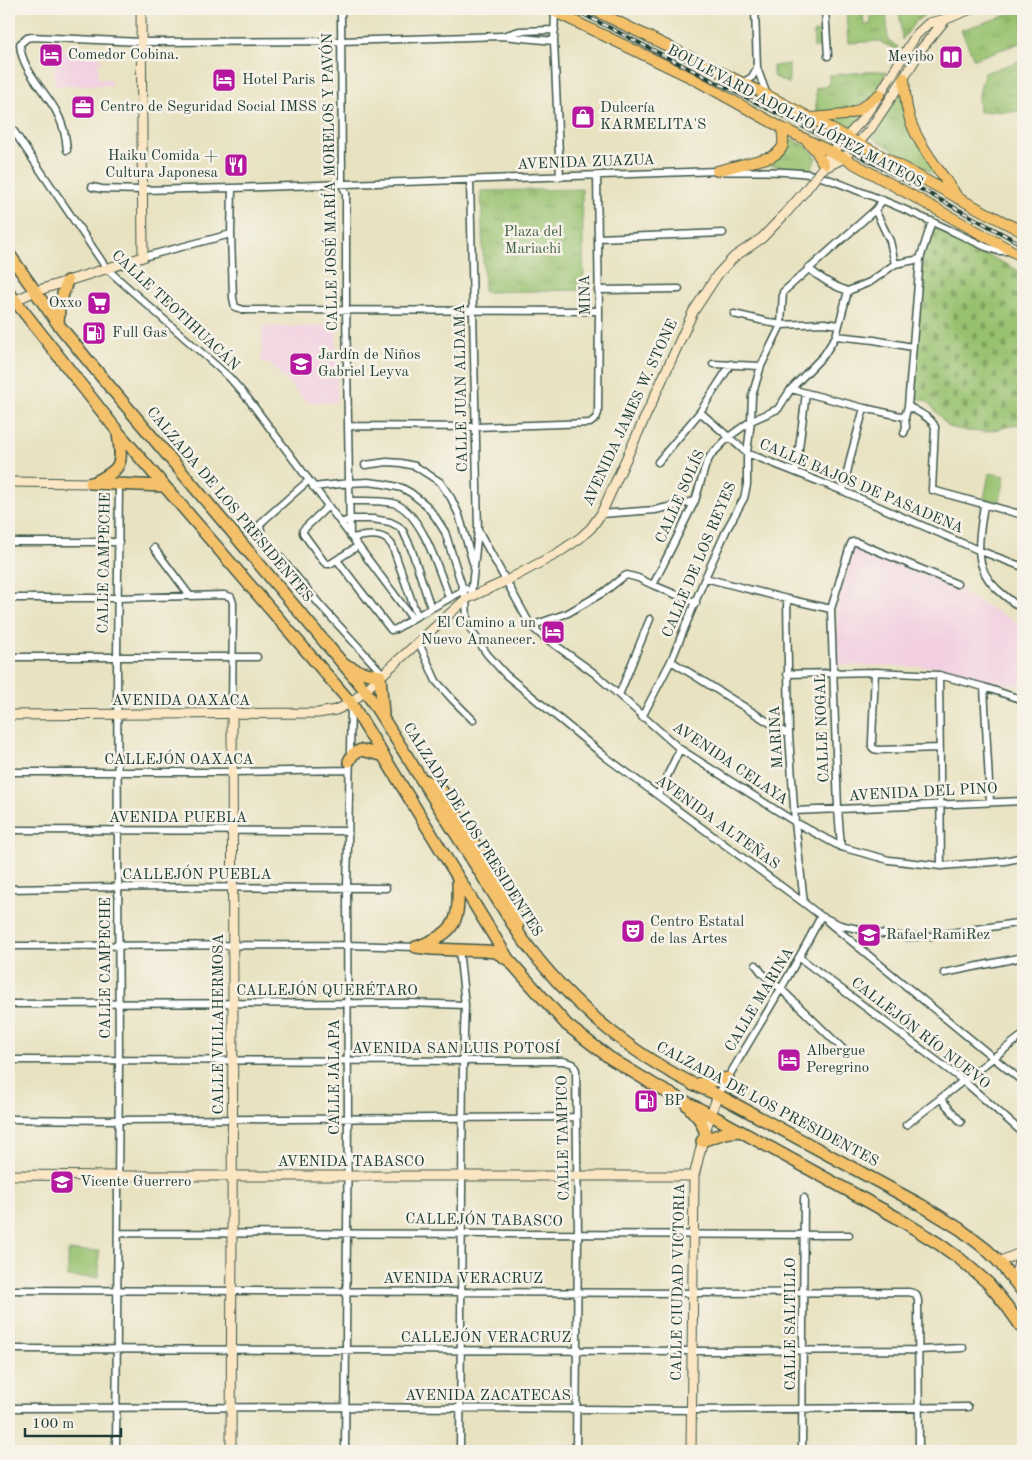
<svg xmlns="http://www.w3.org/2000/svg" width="1032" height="1460" font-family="'Old Standard TT',serif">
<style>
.built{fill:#f2cfe1}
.grass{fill:url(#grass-tufts);stroke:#5b7f51}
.cemetery{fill:url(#cemetery-stones);stroke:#5b7f51}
.garden{fill:#97c16e;stroke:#5b7f51}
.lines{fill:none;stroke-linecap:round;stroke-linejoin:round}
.street-casing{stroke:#3d5649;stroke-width:9}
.secondary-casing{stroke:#3d5649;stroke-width:11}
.primary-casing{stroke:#3d5649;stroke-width:12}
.highway-casing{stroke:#3d5649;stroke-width:14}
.street{stroke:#fff;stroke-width:6}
.secondary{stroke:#fbe6c3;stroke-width:9}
.primary{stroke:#f4c16a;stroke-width:10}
.highway{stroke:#f4c16a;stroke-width:11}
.rail-casing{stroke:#1f3d34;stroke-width:4}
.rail{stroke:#f7f3e8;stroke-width:2;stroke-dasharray:5.5;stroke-linecap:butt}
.secondary-bridge-casing{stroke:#3d5649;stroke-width:11;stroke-linecap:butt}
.secondary-bridge{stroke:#fbe6c3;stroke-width:9}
.labels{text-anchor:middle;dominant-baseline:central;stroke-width:5;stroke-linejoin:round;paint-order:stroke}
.poi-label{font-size:15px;fill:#1f3d34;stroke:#f7f3e8;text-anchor:start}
.street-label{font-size:15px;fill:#1f3d34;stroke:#f7f3e8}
.park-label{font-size:15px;fill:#3d5e42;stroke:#f7f3e8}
</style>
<defs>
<pattern id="grass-tufts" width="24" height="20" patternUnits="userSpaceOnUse" patternTransform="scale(1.25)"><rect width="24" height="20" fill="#97c16e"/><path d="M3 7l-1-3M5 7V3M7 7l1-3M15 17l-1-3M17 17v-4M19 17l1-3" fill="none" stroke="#7b9e5b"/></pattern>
<pattern id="cemetery-stones" width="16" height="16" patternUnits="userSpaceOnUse" patternTransform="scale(1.25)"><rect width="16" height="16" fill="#97c16e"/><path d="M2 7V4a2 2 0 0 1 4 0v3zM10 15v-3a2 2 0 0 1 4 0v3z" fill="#7b9e5b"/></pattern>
</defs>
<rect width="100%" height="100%" fill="#f7f3e8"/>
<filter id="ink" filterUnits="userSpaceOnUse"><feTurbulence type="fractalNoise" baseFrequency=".02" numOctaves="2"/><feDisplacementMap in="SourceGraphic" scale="10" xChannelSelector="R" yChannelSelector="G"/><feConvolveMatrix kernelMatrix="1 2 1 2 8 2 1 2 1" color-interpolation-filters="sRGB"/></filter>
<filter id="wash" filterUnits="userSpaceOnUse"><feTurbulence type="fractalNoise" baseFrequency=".0096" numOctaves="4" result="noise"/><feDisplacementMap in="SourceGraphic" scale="20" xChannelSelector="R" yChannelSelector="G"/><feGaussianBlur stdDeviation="1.12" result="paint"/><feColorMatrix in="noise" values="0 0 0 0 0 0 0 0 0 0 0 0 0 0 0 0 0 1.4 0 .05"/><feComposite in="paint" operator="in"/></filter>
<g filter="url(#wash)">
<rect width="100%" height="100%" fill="#e8e2c1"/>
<path class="built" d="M99 50V59H102V63H98V79H111V85L55 86 54 51Z
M336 326 337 402H307L271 365 261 362 263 327Z
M854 545 964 590 963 594 1017 622 1023 621V685L1002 684 941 667 838 665 836 611Z"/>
<path class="grass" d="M846 9H863L864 25 871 24 870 9H886L888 40 898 47 897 50 882 43 881 41 848 43Z
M899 9H927L928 12 915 22 902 40Z
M1023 10V42L974 59 961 30Z
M826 31 827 47 814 48V32Z
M1023 60V111L979 112 978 99 984 73Z
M789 64V84L773 76V66Z
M878 71 886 72C883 80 880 88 875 94 863 107 833 119 816 112V88L829 86V75Z
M901 93 939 177 870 136Z
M870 105 849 130 831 119Z
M787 137 808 147 816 158 812 168 809 170 770 165 755 166 772 160Z
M582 189 584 290 484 292 481 191Z"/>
<path class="cemetery" d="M935 228 1023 273V423L985 432 967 431 949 427 927 401 914 397 916 328 922 260 932 229Z"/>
<path class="garden" d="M989 473 1005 476 1000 502 984 499Z
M68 1251H99V1277H68Z"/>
</g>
<g filter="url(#ink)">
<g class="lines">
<g class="street-casing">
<path id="street" d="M341 9 342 184 346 193V310L350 536
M755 9 757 68 767 95
M825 9 828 56
M555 11 554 41 560 177
M506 35 519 31 555 30
M742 83 752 77 757 68
M9 124 107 269 229 377 249 400 412 618
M67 150C66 135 62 121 55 109 43 89 21 68 20 44L27 38 32 37 141 42 341 41 502 36 554 41
M470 180 478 530 471 596
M92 187 102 189 142 190 232 188 717 171C748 173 779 169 809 174 826 177 841 184 856 190 901 206 943 227 986 247L998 251H1008
M232 188 231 234 233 298 235 307 244 310 599 311
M875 210 890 241 895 264
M598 238 723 233
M143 257 231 234
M808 268C821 279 832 286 848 291L870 282 895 264 920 259
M598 290 679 289
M734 314 781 325 824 323 839 325
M836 336 874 340 912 347
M713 364 761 366
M791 389 864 408 905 417
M908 406C917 412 931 417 935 427L932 490 1023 515
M700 412 747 453 843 491 978 550 1023 567
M348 426 476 427 590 423 596 418 598 413 599 311 597 176
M904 433 906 427 905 417 908 406 920 259 932 221
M658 462 700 412 731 364
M365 465 387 462 401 463 415 466 440 482 451 498 459 515 473 563
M796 472 806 393
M308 481 264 520 260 525 262 536 321 606 382 673
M313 487 350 483 368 482 384 484 402 488 411 493 426 505 436 518 445 532 466 599 467 619 471 630 487 654 506 675 607 758 804 903 821 916 840 925 876 933 907 937 931 936 1023 922
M843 491 851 455 864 408
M350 501C364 501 380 500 393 503 422 511 439 572 449 597
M984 505C980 534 971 565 996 588 1004 596 1014 603 1023 610
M328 506 303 530V533L324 562 327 564H330L358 546
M601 514 655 510 695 501
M341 523 351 519H373L390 522 398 526 403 531 411 548 431 608
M478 530 531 626 540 634 594 673 680 749 795 822 841 847 889 860 941 866 1005 861 1023 857
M352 538C361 536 379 533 386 539 388 540 391 544 392 545L417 616
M9 542H119
M154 548 190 596
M337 560 391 630 396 629 417 616 466 589
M705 578 787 599 831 609
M653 585 695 501 706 464 711 455 730 436 751 421 778 409 791 389 824 355 836 336 848 291
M9 598H117L224 595 231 597 233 603 232 715
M787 599 789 735 795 822 804 903
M531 626 568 613 604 592 623 577 627 575 638 578 653 585 696 603
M419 643 436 681 453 700 473 720
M9 657H257
M671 661 789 735
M875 672 872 741V747L874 749 879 750 939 748
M787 674 875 672 939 675 984 687 1023 700
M939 675 941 866
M984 687 990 802
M619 695 650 619
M642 717 671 661 705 578 727 529 744 498 747 485V453L751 421 752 396 761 366 781 325 783 292 875 210 883 200
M9 772H232L349 770
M658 795 680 749
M794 811 1023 801
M9 830 348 831
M841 847 838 809 831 609 850 546 852 542H856L957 584
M9 889 117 887 386 888
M828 922 1023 1082
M9 946 347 945 416 947
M459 949 465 1005 463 1061 460 1451
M800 958 965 1082 1023 1133
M756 965 762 973 781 989 847 1053
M944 973 1023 957
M9 1004 408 1003 465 1005
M9 1060 563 1061 573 1064 576 1070 578 1235 576 1451
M718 1095C752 1035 790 978 821 916
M941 1099 961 1122
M9 1119 118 1120 576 1117
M906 1125 1023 1035
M118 1233 849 1235
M9 1290 693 1293 909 1292 916 1294 918 1300 919 1451
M9 1349 693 1351 918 1350 963 1348
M9 1408 345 1407 692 1410 968 1407
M116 1451 119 1060 117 657 119 485
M345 1451 348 1119 347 888 351 705
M802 1451 804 1198"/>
</g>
<g class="secondary-casing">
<path id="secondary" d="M822 169 844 158 869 131 904 78 922 48 946 19
M822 170 827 159 862 120 880 94 916 35 929 23 946 19 971 9
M9 303 36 291 143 257 141 9
M9 482 91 483
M9 715 318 713 336 710 351 703 466 599 506 581 558 553 580 538 591 528 601 514 693 312 718 274 734 257 762 238 786 213 805 191
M9 1175 118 1176H694
M999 1262 1022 1252
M1014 1279 1023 1251
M231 1451 233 1003 232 715
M691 1451 694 1176 705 1131 718 1095"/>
</g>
<g class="primary-casing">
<path id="primary" d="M549 9 692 78 782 128 844 158 1023 257
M592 9 767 95 858 143 958 198 1023 232
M904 78C905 89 905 101 908 112 913 139 941 172 956 195
M812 118 844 115 857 111 880 94
M808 142 816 151 824 165
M717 171 771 157C786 149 784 143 782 128"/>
</g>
<g class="highway-casing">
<path id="highway" d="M9 254 58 324 95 369 365 690 521 937C571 1006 640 1063 718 1095L921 1205 960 1229 987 1250 999 1262 1023 1292
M9 293 118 432 351 703 508 959 567 1025 610 1058 661 1089 711 1115 896 1217 939 1244 960 1259 988 1283 1006 1305 1023 1329
M58 324 59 307 67 281
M91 483 163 486
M93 483C122 469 123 465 118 434
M348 666 361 672 380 676 383 714
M349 761 353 754 361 750 381 755
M422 779 436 785 442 791 513 907 518 924
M416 947 432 949 485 951 496 952 507 959
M417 947C458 931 459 922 458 880
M693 1085 728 1078
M687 1105 700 1120 705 1131
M702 1141 724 1133 740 1131"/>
</g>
<use href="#street" class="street"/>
<use href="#secondary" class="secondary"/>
<use href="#primary" class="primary"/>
<use href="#highway" class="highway"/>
<g class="rail-casing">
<path id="rail" d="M573 9 851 151 1023 245"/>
</g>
<use href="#rail" class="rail"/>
<g class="secondary-bridge-casing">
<path id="secondary-bridge" d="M805 191 821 170"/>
</g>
<use href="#secondary-bridge" class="secondary-bridge"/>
</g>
</g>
<defs>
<g id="hotel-square" transform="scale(1.25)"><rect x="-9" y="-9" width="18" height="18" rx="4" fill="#b5179e" stroke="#f7f3e8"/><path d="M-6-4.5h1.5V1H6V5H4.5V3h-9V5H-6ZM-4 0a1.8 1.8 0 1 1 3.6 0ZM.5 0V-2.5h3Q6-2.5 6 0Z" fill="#fff"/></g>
<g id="library-square" transform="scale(1.25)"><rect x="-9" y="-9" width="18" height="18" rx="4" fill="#b5179e" stroke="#f7f3e8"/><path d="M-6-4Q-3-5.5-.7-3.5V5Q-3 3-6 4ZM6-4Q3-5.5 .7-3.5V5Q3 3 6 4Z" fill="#fff"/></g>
<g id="office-square" transform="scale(1.25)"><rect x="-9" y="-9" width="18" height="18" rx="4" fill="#b5179e" stroke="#f7f3e8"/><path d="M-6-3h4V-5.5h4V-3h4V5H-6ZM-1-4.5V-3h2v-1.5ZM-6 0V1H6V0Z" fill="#fff"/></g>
<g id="shop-square" transform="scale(1.25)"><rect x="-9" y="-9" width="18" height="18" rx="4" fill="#b5179e" stroke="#f7f3e8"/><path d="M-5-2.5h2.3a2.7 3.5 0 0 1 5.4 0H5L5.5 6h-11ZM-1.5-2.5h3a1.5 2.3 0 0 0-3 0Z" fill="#fff"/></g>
<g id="restaurant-square" transform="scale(1.25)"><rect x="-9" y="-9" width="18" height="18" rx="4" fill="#b5179e" stroke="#f7f3e8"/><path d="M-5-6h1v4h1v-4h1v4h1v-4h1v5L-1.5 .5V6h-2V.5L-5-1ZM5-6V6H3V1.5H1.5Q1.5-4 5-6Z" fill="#fff"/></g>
<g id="supermarket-square" transform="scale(1.25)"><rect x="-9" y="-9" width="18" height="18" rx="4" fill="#b5179e" stroke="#f7f3e8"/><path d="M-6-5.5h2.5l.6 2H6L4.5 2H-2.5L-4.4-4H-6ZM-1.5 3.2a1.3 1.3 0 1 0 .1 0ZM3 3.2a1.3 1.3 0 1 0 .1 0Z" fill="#fff"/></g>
<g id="fuel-square" transform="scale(1.25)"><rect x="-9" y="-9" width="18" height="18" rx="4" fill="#b5179e" stroke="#f7f3e8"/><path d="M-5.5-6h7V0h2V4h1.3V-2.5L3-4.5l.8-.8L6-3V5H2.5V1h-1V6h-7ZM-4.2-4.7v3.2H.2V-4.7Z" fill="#fff"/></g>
<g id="school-square" transform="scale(1.25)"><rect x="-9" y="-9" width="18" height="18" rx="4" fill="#b5179e" stroke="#f7f3e8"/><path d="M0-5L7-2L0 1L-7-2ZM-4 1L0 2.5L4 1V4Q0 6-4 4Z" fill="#fff"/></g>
<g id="theatre-square" transform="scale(1.25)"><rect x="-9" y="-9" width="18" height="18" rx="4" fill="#b5179e" stroke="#f7f3e8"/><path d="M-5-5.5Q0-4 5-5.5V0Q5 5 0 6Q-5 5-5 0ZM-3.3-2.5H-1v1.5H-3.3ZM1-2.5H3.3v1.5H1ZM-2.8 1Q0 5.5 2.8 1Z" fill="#fff"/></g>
</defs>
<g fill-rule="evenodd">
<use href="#hotel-square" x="51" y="55"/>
<use href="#library-square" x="951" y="57"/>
<use href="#hotel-square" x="224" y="80"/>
<use href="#office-square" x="83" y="107"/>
<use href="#shop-square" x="583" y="117"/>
<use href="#restaurant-square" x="236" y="165"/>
<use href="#supermarket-square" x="99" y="303"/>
<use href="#fuel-square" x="94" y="333"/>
<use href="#school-square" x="301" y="364"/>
<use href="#hotel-square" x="553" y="632"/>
<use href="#theatre-square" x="633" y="931"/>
<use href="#school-square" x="869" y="935"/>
<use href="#hotel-square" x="789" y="1060"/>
<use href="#fuel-square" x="646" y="1101"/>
<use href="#school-square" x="62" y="1182"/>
</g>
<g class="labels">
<g class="poi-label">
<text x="68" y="55">Comedor Cobina.</text>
<text x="934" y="57" text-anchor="end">Meyibo</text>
<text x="242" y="80">Hotel Paris</text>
<text x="100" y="107">Centro de Seguridad Social IMSS</text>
<text x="600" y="108">Dulcería<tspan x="600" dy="17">KARMELITA'S</tspan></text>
<text x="218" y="156" text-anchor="end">Haiku Comida +<tspan x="218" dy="17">Cultura Japonesa</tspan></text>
<text x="82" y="303" text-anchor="end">Oxxo</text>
<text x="112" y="333">Full Gas</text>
<text x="318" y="355">Jardín de Niños<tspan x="318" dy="17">Gabriel Leyva</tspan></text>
<text x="536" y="623" text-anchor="end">El Camino a un<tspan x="536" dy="17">Nuevo Amanecer.</tspan></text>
<text x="650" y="922">Centro Estatal<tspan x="650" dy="17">de las Artes</tspan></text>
<text x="886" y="935">Rafael RamiRez</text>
<text x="806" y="1051">Albergue<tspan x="806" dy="17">Peregrino</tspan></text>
<text x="664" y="1101">BP</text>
<text x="80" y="1182">Vicente Guerrero</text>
</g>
<g class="street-label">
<text transform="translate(795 117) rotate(28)">BOULEVARD ADOLFO LÓPEZ MATEOS</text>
<text transform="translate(586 163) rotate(-2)">AVENIDA ZUAZUA</text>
<text transform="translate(331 182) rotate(-91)">CALLE JOSÉ MARÍA MORELOS Y PAVÓN</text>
<text transform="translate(586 295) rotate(-91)">MINA</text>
<text transform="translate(175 311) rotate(43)">CALLE TEOTIHUACÁN</text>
<text transform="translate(462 388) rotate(-91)">CALLE JUAN ALDAMA</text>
<text transform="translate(631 413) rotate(-65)">AVENIDA JAMES W. STONE</text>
<text transform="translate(861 487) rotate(23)">CALLE BAJOS DE PASADENA</text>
<text transform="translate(681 497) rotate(-66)">CALLE SOLÍS</text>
<text transform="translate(229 505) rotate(50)">CALZADA DE LOS PRESIDENTES</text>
<text transform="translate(700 560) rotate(-67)">CALLE DE LOS REYES</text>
<text transform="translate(105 563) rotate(-89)">CALLE CAMPECHE</text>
<text x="181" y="701">AVENIDA OAXACA</text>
<text transform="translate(823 728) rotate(-92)">CALLE NOGAL</text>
<text transform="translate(777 737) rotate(-93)">MARINA</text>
<text x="179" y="760">CALLEJÓN OAXACA</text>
<text transform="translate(730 764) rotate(34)">AVENIDA CELAYA</text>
<text transform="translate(923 793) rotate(-3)">AVENIDA DEL PINO</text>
<text x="178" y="818">AVENIDA PUEBLA</text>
<text transform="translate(717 823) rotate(36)">AVENIDA ALTEÑAS</text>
<text transform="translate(472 830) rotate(58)">CALZADA DE LOS PRESIDENTES</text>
<text x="197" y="875">CALLEJÓN PUEBLA</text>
<text transform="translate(106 968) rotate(-90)">CALLE CAMPECHE</text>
<text x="327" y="991">CALLEJÓN QUERÉTARO</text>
<text transform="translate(760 1000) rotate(-59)">CALLE MARINA</text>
<text transform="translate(219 1024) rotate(-90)">CALLE VILLAHERMOSA</text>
<text transform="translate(920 1034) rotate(38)">CALLEJÓN RÍO NUEVO</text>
<text x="456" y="1049">AVENIDA SAN LUIS POTOSÍ</text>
<text transform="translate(335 1077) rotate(-90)">CALLE JALAPA</text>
<text transform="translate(767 1105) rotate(28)">CALZADA DE LOS PRESIDENTES</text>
<text transform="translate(564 1138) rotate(-91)">CALLE TAMPICO</text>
<text x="351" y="1162">AVENIDA TABASCO</text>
<text transform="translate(484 1221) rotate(1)">CALLEJÓN TABASCO</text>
<text x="463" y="1279">AVENIDA VERACRUZ</text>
<text transform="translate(679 1282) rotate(-89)">CALLE CIUDAD VICTORIA</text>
<text transform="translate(791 1324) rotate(-90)">CALLE SALTILLO</text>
<text x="486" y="1338">CALLEJÓN VERACRUZ</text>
<text x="488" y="1396">AVENIDA ZACATECAS</text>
</g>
<g class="park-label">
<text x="533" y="232">Plaza del<tspan x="533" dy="17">Mariachi</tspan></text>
</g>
</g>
<rect width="1032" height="1460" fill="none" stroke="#f7f3e8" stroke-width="30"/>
<path d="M25 1428v8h96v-8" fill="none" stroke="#1f3d34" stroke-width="2.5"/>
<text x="32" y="1428" font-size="15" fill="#1f3d34" stroke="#f7f3e8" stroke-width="4" paint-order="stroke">100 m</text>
</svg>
